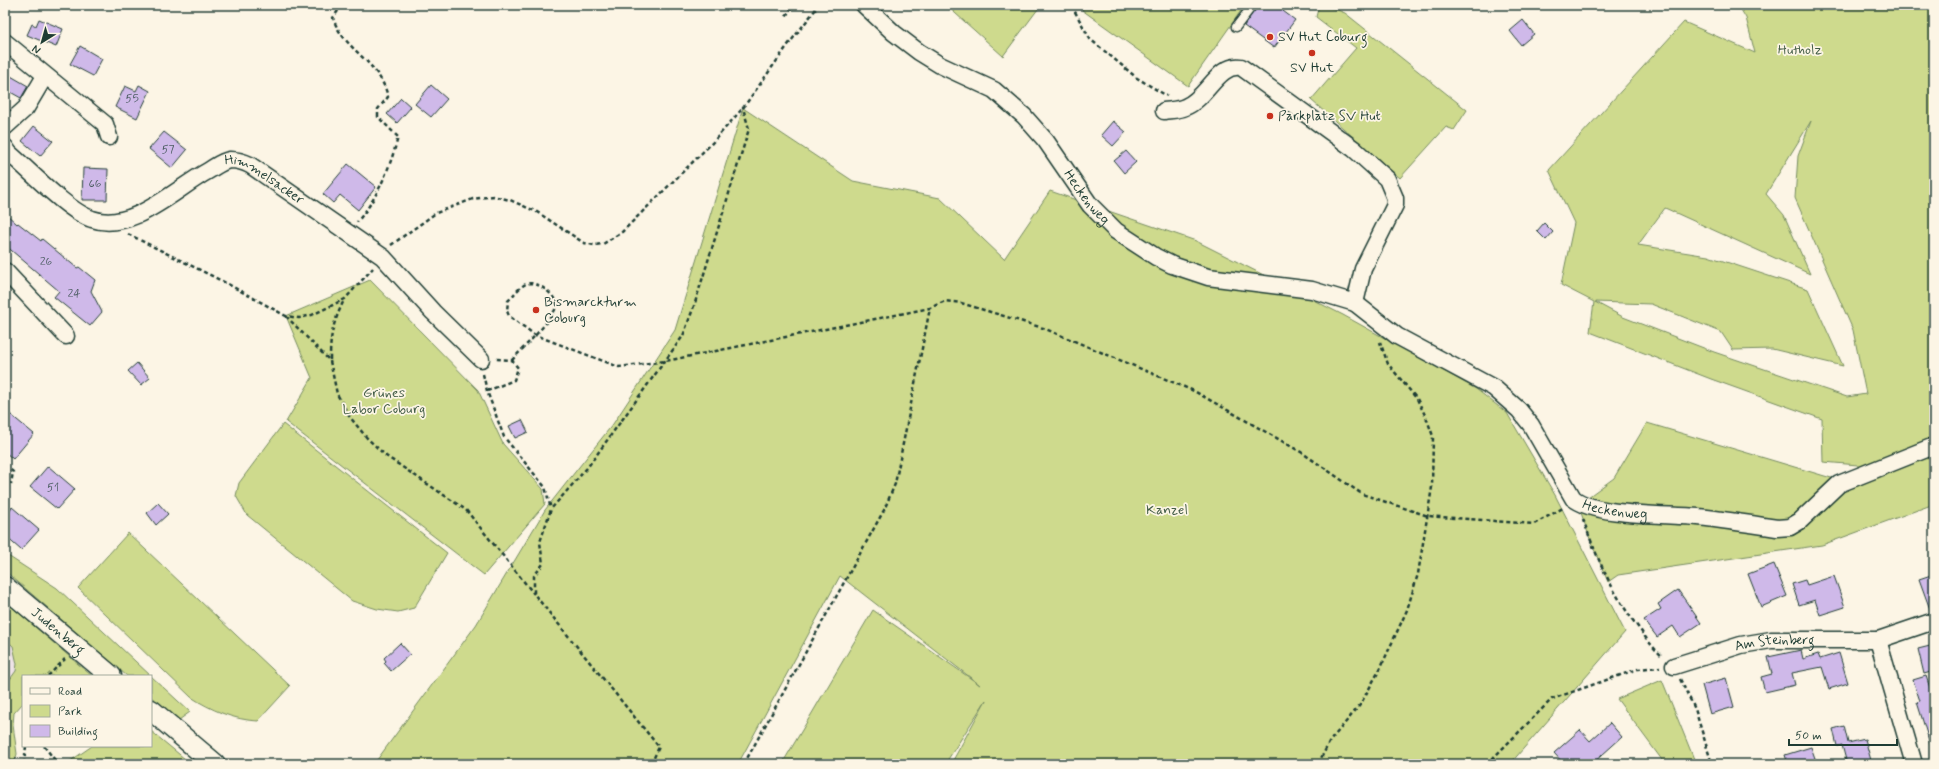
<svg xmlns="http://www.w3.org/2000/svg" width="1939" height="769" font-family="Mynerve,sans-serif">
<style>
.built{fill:#eee3e6}
.green{fill:#ceda8d;stroke:#768c60;fill-rule:evenodd}
.building{fill:#cfb9e9;stroke:#1f3d34}
.lines{fill:none;stroke-linecap:round;stroke-linejoin:round}
.service-casing{stroke:#1f3d34;stroke-width:11}
.minor-casing{stroke:#1f3d34;stroke-width:19}
.tertiary-casing{stroke:#1f3d34;stroke-width:23}
.path{stroke:#1f3d34;stroke-width:2.5;stroke-dasharray:4 3;stroke-linecap:butt}
.service{stroke:#fcf5e5;stroke-width:8}
.minor{stroke:#fcf5e5;stroke-width:16}
.tertiary{stroke:#fcf5e5;stroke-width:20}
.poi-dot{fill:#c8321e;stroke:#fcf5e5;stroke-width:1.5}
.labels{text-anchor:middle;dominant-baseline:central;stroke-width:3.5;stroke-linejoin:round;paint-order:stroke}
.number-label{font-size:12px;fill:#4b5c61}
.poi-label{font-size:14px;fill:#1f3d34;stroke:#fcf5e5;text-anchor:start}
.park-label{font-size:14px;fill:#425c46;stroke:#fcf5e5}
.street-label{font-size:14px;fill:#1f3d34;stroke:#fcf5e5}
</style>
<rect width="100%" height="100%" fill="#fcf5e5"/>
<filter id="ink" filterUnits="userSpaceOnUse"><feTurbulence type="fractalNoise" baseFrequency=".025" numOctaves="2"/><feDisplacementMap in="SourceGraphic" scale="8" xChannelSelector="R" yChannelSelector="G"/><feConvolveMatrix kernelMatrix="1 2 1 2 8 2 1 2 1" color-interpolation-filters="sRGB"/></filter>
<g filter="url(#ink)">
<path class="built" d="M5 611 46 646 5 694Z"/>
<path class="green" d="M946 5H1041L1003 56Z
M1086 5H1245L1188 86 1082 10Z
M1319 5H1324L1345 13 1467 110 1454 130 1446 127 1400 178 1311 100 1356 48 1316 17Z
M1738 5H1934V504L1822 545 1618 575 1608 582 1591 542 1577 501 1777 528 1857 477 1858 465 1823 462 1822 419 1711 379 1590 332 1594 302 1561 285 1574 223 1549 170 1684 22 1755 53 1746 18ZM1811 121 1798 156 1795 198 1853 330 1866 394 1847 397 1714 352 1623 317 1595 302 1651 304 1721 332 1733 350 1772 349 1843 366 1808 289 1708 256 1638 245 1665 208 1810 274 1784 215 1766 194Z
M743 108 853 181 940 198 1004 259 1050 191 1196 241 1343 315 1476 389 1507 413 1555 495 1625 632 1510 764H951L986 700 945 764H782L873 610 980 685 840 576 738 764H374L476 625 545 510 613 424 675 330Z
M370 280 478 390 503 444 543 489 545 504 484 575 286 422 312 378 286 316Z
M1647 423 1838 480 1793 516 1782 520 1768 521 1616 506 1588 497 1614 478Z
M283 424 447 553 414 608 398 612 377 609 352 601 247 515 236 496 239 483Z
M128 533 290 686 258 721C234 720 211 710 191 697L78 588Z
M5 554 57 588 151 676H127L5 571Z
M5 601 92 676H23V703L14 713 13 725 17 754 14 764H5V686L16 671 17 664 13 646 5 639Z
M151 676 190 712 179 720 151 697Z
M1662 680 1696 764H1665L1617 699Z
M151 731 191 764H66L92 746H151Z"/>
<path class="building" d="M1258 5H1287L1283 11 1295 20 1274 48 1244 26Z
M39 19 63 29 56 47 27 35 32 24 36 26Z
M1523 20 1534 34 1521 45 1510 31Z
M80 46 102 59 93 76 70 64Z
M9 75 28 86 21 98 5 89V81Z
M139 85 150 91 137 118 115 107 125 86 136 91Z
M431 85 447 99 431 117 415 104Z
M401 98 411 107 397 123 387 114Z
M1113 121 1126 132 1113 146 1101 135Z
M34 126 53 141 40 156 22 141Z
M164 132 187 150 172 168 149 149Z
M1126 151 1136 162 1124 173 1114 161Z
M348 164 376 187 358 210 340 195 333 203 323 194Z
M83 168 108 169 107 200H82Z
M5 213 17 224 18 223 41 241 42 239 77 268 79 267 95 280 91 291 102 312 90 326 54 297 59 291 5 245Z
M1544 223 1553 232 1546 240 1537 231Z
M137 363 150 378 141 385 128 371Z
M5 410 34 434 13 459 5 452Z
M522 420 528 432 515 438 509 426Z
M48 466 75 489 57 509 30 487Z
M158 503 168 514 156 525 147 513Z
M12 507 39 530 21 550 5 536V516Z
M1774 564 1787 596 1761 607 1748 574Z
M1934 574V612H1931L1919 579Z
M1834 576 1845 607 1820 615 1815 600 1799 605 1792 584 1805 580 1807 585Z
M1678 590 1701 623 1680 637 1673 626 1657 637 1644 620 1661 609 1658 604Z
M400 643 410 654 391 671 384 663 386 661 384 658Z
M1934 645V671L1924 674 1918 649Z
M1801 650 1803 659 1818 654 1820 659 1839 653 1848 683 1829 689 1822 667 1792 673 1795 685 1765 692 1761 677 1772 674 1768 657Z
M1926 676 1934 700V747H1931L1917 702 1920 701 1913 680Z
M1726 678 1734 707 1710 714 1702 685Z
M1610 723 1622 737 1592 764H1564L1554 753 1580 730 1590 741Z
M1844 726 1848 743 1865 739 1872 764H1847L1842 745 1837 746 1833 729Z
M1811 747 1817 764H1788L1785 755Z"/>
<g class="lines">
<g class="service-casing">
<path id="service" d="M1236 27 1253 5"/>
</g>
<g class="minor-casing">
<g id="minor">
<path id="s1" d="M864 5 894 33 919 52 940 65 994 90 1024 116 1046 141 1090 205 1116 231 1156 257 1172 265 1208 277 1312 290 1355 303 1397 336 1494 388 1519 410 1531 425 1573 498C1596 517 1667 514 1698 517 1725 520 1751 524 1777 528L1790 527 1800 521 1839 484 1934 446"/>
<path d="M5 42 105 124 109 137"/>
<path d="M1164 111C1171 110 1179 110 1185 107 1207 99 1218 63 1241 67L1354 149 1387 179 1395 198V205L1363 269 1355 303"/>
<path d="M5 127 26 108 45 76"/>
<path id="s2" d="M5 147 9 153C29 170 69 212 92 219 132 233 175 189 208 171 215 167 222 161 230 160 237 160 244 162 250 165L383 257 433 312 481 359"/>
<path d="M5 271 66 336"/>
<path d="M1878 640 1934 621"/>
<path id="s3" d="M1674 666 1741 645 1771 640H1878L1914 764"/>
</g>
</g>
<g class="tertiary-casing">
<g id="tertiary">
<path id="s4" d="M5 587 111 676"/>
<path d="M151 710 215 764"/>
</g>
</g>
<path class="path" d="M342 5 333 18C344 51 379 60 388 97L378 109V117L398 137C390 168 378 197 357 222
M1075 5 1074 10 1090 39 1137 78 1167 96
M786 16 794 5
M128 234 226 283 286 316 299 318 312 315 345 299 373 268
M391 245 436 213 473 199 493 196 510 200 537 212 584 243 594 245 603 244 622 232 712 143 742 109
M286 316 330 361 337 394 349 416 367 438 386 456 466 510 534 594
M330 360C330 334 333 324 344 300
M512 360C522 349 553 319 556 307 559 297 536 279 526 284 519 287 513 296 508 301L507 311 509 316 535 335 619 367 666 361 930 308 945 301 961 303 1043 328 1194 391 1301 452 1362 494 1428 516 1534 524 1563 508
M483 374 487 391 504 437 545 487 551 509
M487 391 514 380 518 368 512 360 496 359
M5 465 13 472 11 484
M1583 519C1597 559 1614 597 1641 631 1647 640 1654 649 1663 657
M48 676 65 659
M1680 679 1695 709 1712 764
M44 746 58 764
M24 764 26 746
M651 764 659 747 534 594V576L543 564 540 542 551 509 587 468 683 336 694 306 749 129 743 108 788 45 819 5
M744 764 884 510 895 484 930 308
M925 764 928 761
M1318 764 1330 741 1360 705 1380 669 1407 610 1418 574 1432 487 1433 436 1426 417 1417 399 1388 364 1380 342
M1487 764 1552 699 1638 669 1660 667"/>
<use href="#service" class="service"/>
<use href="#minor" class="minor"/>
<use href="#tertiary" class="tertiary"/>
</g>
</g>
<g class="poi-dot">
<circle cx="1270" cy="37" r="4"/>
<circle cx="1312" cy="53" r="4"/>
<circle cx="1270" cy="116" r="4"/>
<circle cx="536" cy="310" r="4"/>
</g>
<g class="labels">
<g class="number-label">
<text x="132" y="99">55</text>
<text x="168" y="150">57</text>
<text x="95" y="184">66</text>
<text x="46" y="262">26</text>
<text x="74" y="294">24</text>
<text x="53" y="488">51</text>
</g>
<g class="poi-label">
<text x="1278" y="37">SV Hut Coburg</text>
<text x="1312" y="68" text-anchor="middle">SV Hut</text>
<text x="1278" y="116">Parkplatz SV Hut</text>
<text x="544" y="302">Bismarckturm<tspan x="544" dy="16">Coburg</tspan></text>
</g>
<g class="park-label">
<text x="1800" y="50">Hutholz</text>
<text x="384" y="393">Grünes<tspan x="384" dy="16">Labor Coburg</tspan></text>
<text x="1167" y="510">Kanzel</text>
</g>
<g class="street-label">
<text stroke="none"><textPath href="#s2" startOffset="308">Himmelsacker</textPath></text>
<text stroke="none"><textPath href="#s1" startOffset="299">Heckenweg</textPath></text>
<text stroke="none"><textPath href="#s1" startOffset="942">Heckenweg</textPath></text>
<text stroke="none"><textPath href="#s4" startOffset="69">Judenberg</textPath></text>
<text stroke="none"><textPath href="#s3" startOffset="104">Am Steinberg</textPath></text>
</g>
</g>
<rect width="1939" height="769" fill="none" stroke="#fcf5e5" stroke-width="20"/>
<rect x="10" y="10" width="1919" height="749" fill="none" stroke="#1f3d34" stroke-width="1.5" filter="url(#ink)"/>
<rect x="22" y="675" width="130" height="72" fill="#fcf5e5" stroke="#a4ab9e"/>
<rect x="30" y="688" width="20" height="6" fill="#fcf5e5" stroke="#a4ab9e"/>
<text x="58" y="695" font-size="12" fill="#1f3d34">Road</text>
<rect x="30" y="705" width="20" height="12" fill="#ceda8d" stroke="#a4ab9e"/>
<text x="58" y="715" font-size="12" fill="#1f3d34">Park</text>
<rect x="30" y="725" width="20" height="12" fill="#cfb9e9" stroke="#a4ab9e"/>
<text x="58" y="735" font-size="12" fill="#1f3d34">Building</text>
<g transform="translate(42 42) rotate(217)" stroke="#fcf5e5" stroke-width="3" paint-order="stroke">
<path d="M0-3L7 15L0 10L-7 15Z" fill="#1f3d34"/>
<text y="-6" font-size="11" font-weight="bold" text-anchor="middle" fill="#1f3d34">N</text>
</g>
<path d="M1789 739v6h108v-6" fill="none" stroke="#1f3d34" stroke-width="2"/>
<text x="1795" y="739" font-size="12" fill="#1f3d34" stroke="#fcf5e5" stroke-width="3" paint-order="stroke">50 m</text>
</svg>
